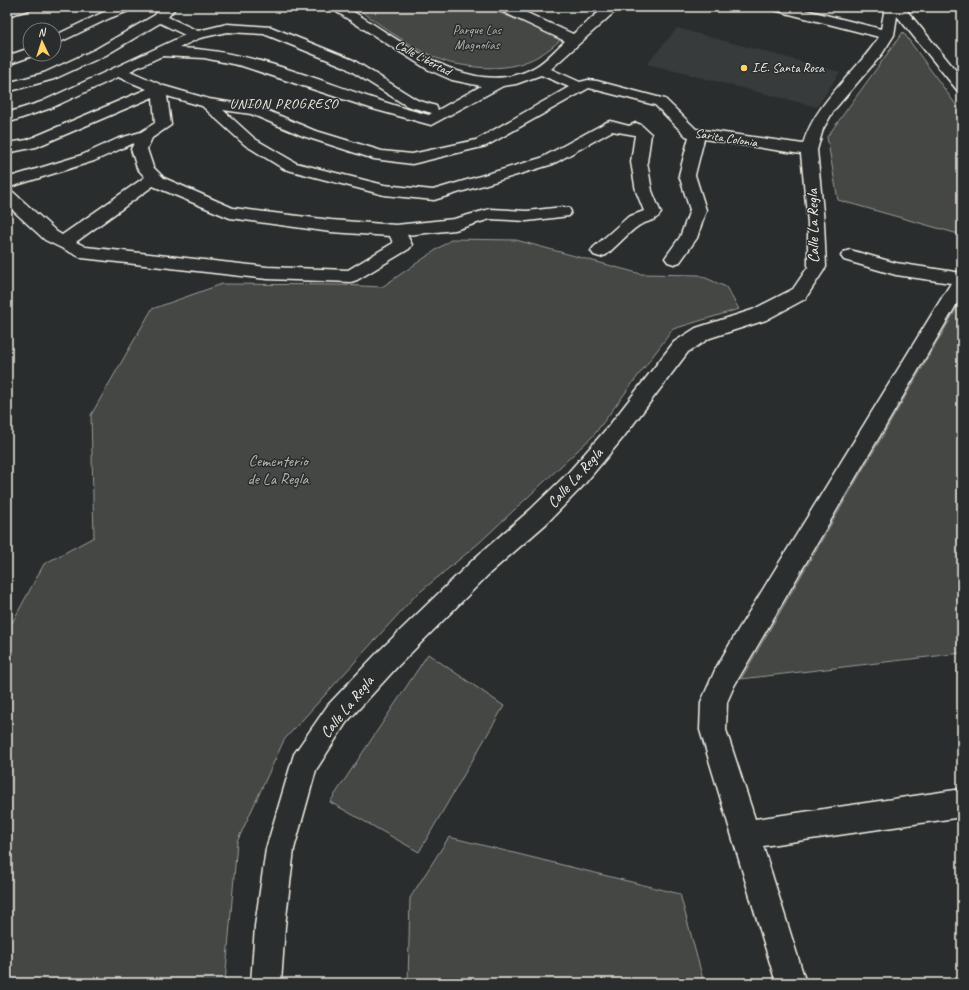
<svg xmlns="http://www.w3.org/2000/svg" width="969" height="990" font-family="Caveat,sans-serif">
<style>
.built{fill:#373a3a}
.green{fill:#444645;stroke:#9c9c96}
.lines{fill:none;stroke-linecap:round;stroke-linejoin:round}
.minor-casing{stroke:#f4f1e8;stroke-width:3}
.minor{fill:#2a2d2e;fill-rule:evenodd}
.poi-dot{fill:#ffd166;stroke:#2a2d2e;stroke-width:1.5}
.labels{text-anchor:middle;dominant-baseline:central;stroke-width:3;stroke-linejoin:round;paint-order:stroke}
.far-park-label{font-size:13px;fill:#b6b5af;stroke:#2a2d2e}
.far-street-label{font-size:13px;fill:#f4f1e8;stroke:#2a2d2e}
.far-poi-label{font-size:13px;fill:#f4f1e8;stroke:#2a2d2e;text-anchor:start}
.far-neighbourhood-label{font-size:14px;letter-spacing:1px;fill:#f4f1e8;stroke:#2a2d2e}
.street-label{font-size:16px;fill:#f4f1e8;stroke:#2a2d2e}
.park-label{font-size:16px;fill:#b6b5af;stroke:#2a2d2e}
</style>
<rect width="100%" height="100%" fill="#2a2d2e"/>
<filter id="ink" filterUnits="userSpaceOnUse"><feTurbulence type="fractalNoise" baseFrequency=".025" numOctaves="2"/><feDisplacementMap in="SourceGraphic" scale="8" xChannelSelector="R" yChannelSelector="G"/><feConvolveMatrix kernelMatrix="1 2 1 2 8 2 1 2 1" color-interpolation-filters="sRGB"/></filter>
<g filter="url(#ink)">
<path class="built" d="M677 28 840 72 817 107 647 64Z"/>
<path class="green" d="M356 7H485L562 38C533 67 501 72 462 65 457 64 452 64 447 62 417 52 381 26 356 7Z
M903 32 962 113V235L838 200 827 137Z
M452 239 516 240 641 274 699 275 726 287 739 309 673 329 593 436 479 543 414 597 284 740 237 842 225 983H7V632L44 564 94 537 91 415 152 309 222 284 341 285 382 287Z
M961 301 962 653 741 679Z
M428 654 504 706 419 852 330 802Z
M449 837 680 894 704 983H408L410 898Z"/>
<g class="lines">
<g class="minor-casing">
<path id="minor" d="M10 7H31L29 10 7 16V8Z
M114 7H133L131 10 110 18 54 45V36Z
M162 7H176L168 17 198 31 227 24 271 27 353 60 417 100 436 106 438 110 481 86 452 80 427 69 329 7H345C399 37 471 104 535 67 546 61 556 49 565 41L499 10 497 7H514L573 34 605 7H620L551 69 580 82 588 80 597 81 665 99 696 129 803 144C816 101 855 74 879 37L774 10 772 7H794L881 29 885 7H904L962 78V91L957 90 897 16 894 35 882 54 834 110 823 129 817 150 824 223 826 267 805 299 766 320 710 338 688 352 622 439 582 487 546 524 491 572 397 667 346 723 316 770 294 849 285 926 281 983H251L255 926 266 849 294 754 328 705 379 651 475 558 530 510 566 475 608 427 674 342 696 328 752 310 793 289 808 267V223L801 154 704 139 695 175 706 210 697 238 680 262 674 264 668 262 665 258 680 237 690 210 679 175 689 137 686 136 655 105 589 88 486 146 412 164 374 159 303 136 251 114 223 110 255 139 296 163 384 185 433 190 541 158 605 123 610 121 629 126 636 123 641 125 651 134 647 162 652 191 661 213C656 221 648 221 640 225 631 230 615 248 606 255L600 257 594 255 591 251 594 247 628 217 644 211 636 191 631 162 635 135 612 131 553 164 434 200 384 195 284 169 245 145 202 106 167 96 171 125 152 138 147 149 153 167 164 178 233 208 331 220 396 225 454 219 490 209 527 211 563 207 569 208 571 212 569 216 527 221 490 219 455 230 407 235 412 245 409 249 357 280 351 282 267 279 82 258 45 240 7 205V191L13 192 57 232 62 235 145 177 137 168 131 149 134 143 94 161 7 188V178L82 155 117 139 141 132 155 123 153 97 36 147 7 153V143L27 140 147 89 118 77 51 108 7 123V113L41 102 185 35 160 23 106 55 54 79 7 92V83L44 73 96 49 155 15ZM227 32 264 34 343 66 407 106 432 113 429 115C346 95 265 50 178 48L200 38ZM162 56 204 58 242 66 373 109 431 125 503 86 516 84 541 75 569 87 476 140 412 154 382 151 313 130 259 107 209 99 164 86 130 71ZM153 186 230 218 331 232 390 236 393 243 348 270 267 267 86 247 76 242Z
M30 48V54L35 55 7 65V56Z
M850 250 896 263 962 273V295L734 686 727 702 726 730 755 819 962 789V817L763 846 806 983H776L700 730 701 702 716 668 738 630 951 283 896 275 844 260 841 256 844 252Z"/>
</g>
<use href="#minor" class="minor"/>
</g>
</g>
<circle class="poi-dot" cx="744" cy="68" r="4"/>
<g class="labels">
<g class="far-park-label">
<text x="477" y="30">Parque Las<tspan x="477" dy="15">Magnolias</tspan></text>
</g>
<g class="far-street-label">
<text transform="translate(423 58) rotate(28)">Calle Libertad</text>
<text transform="translate(726 138) rotate(9)">Sarita Colonia</text>
</g>
<g class="far-poi-label">
<text x="752" y="68">I.E. Santa Rosa</text>
</g>
<g class="far-neighbourhood-label">
<text x="284" y="103">UNION PROGRESO</text>
</g>
<g class="street-label">
<text transform="translate(813 226) rotate(-91)">Calle La Regla</text>
<text transform="translate(575 478) rotate(-48)">Calle La Regla</text>
<text transform="translate(347 707) rotate(-51)">Calle La Regla</text>
</g>
<g class="park-label">
<text x="278" y="461">Cementerio<tspan x="278" dy="18">de La Regla</tspan></text>
</g>
</g>
<rect width="969" height="990" fill="none" stroke="#2a2d2e" stroke-width="24"/>
<rect x="12" y="12" width="945" height="966" fill="none" stroke="#f4f1e8" stroke-width="1.5" filter="url(#ink)"/>
<g transform="translate(42 42) rotate(356)"><circle r="19" fill="#2a2d2e" stroke="#7b7b78"/>
<path d="M0-3L7 15L0 10L-7 15Z" fill="#ffd166"/>
<text y="-6" font-size="11" font-weight="bold" text-anchor="middle" fill="#f4f1e8">N</text>
</g>
</svg>
